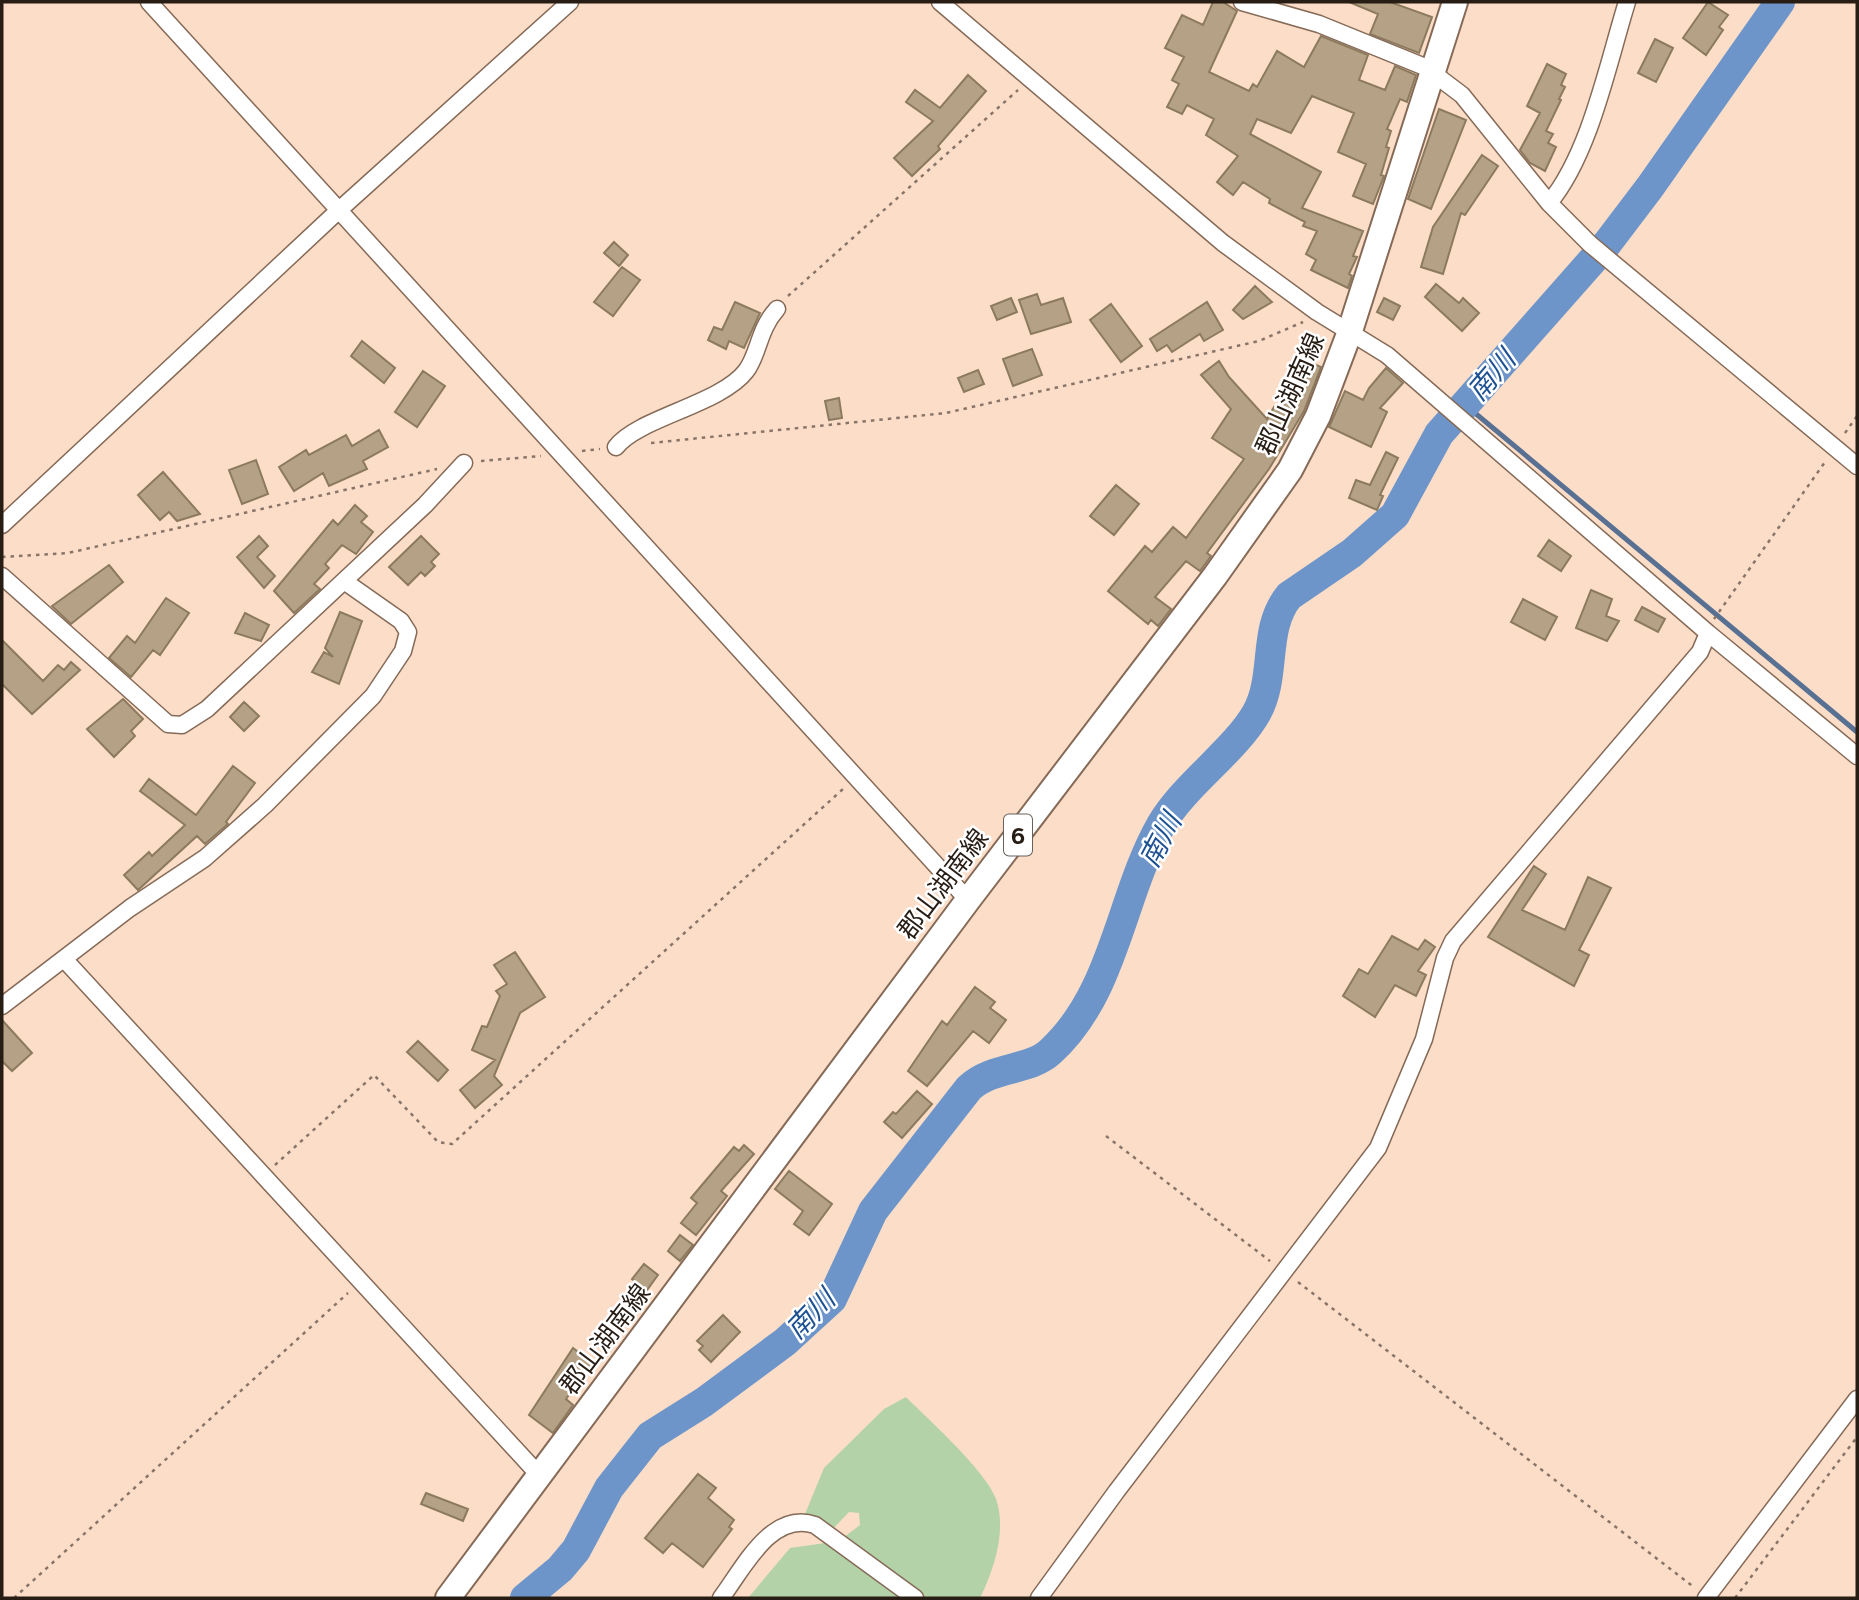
<svg xmlns="http://www.w3.org/2000/svg" width="1859" height="1600" font-family="Figtree,'Noto Sans JP',sans-serif">
<style>
.green{fill:#b4d2a8}
.lines{fill:none;stroke-linecap:round;stroke-linejoin:round}
.stream{stroke:#587193;stroke-width:5}
.river{stroke:#6d95c9;stroke-width:30}
.building{fill:#b5a286;stroke:#8c7a5f;stroke-width:2}
.street-casing{stroke:#856a57;stroke-width:19}
.primary-casing{stroke:#856a57;stroke-width:28}
.path{stroke:#897567;stroke-width:2.5;stroke-dasharray:3.5 5;stroke-linecap:butt}
.street{stroke:#fff;stroke-width:16}
.primary{stroke:#fff;stroke-width:24}
.labels{text-anchor:middle;dominant-baseline:central;stroke-width:5;stroke-linejoin:round;paint-order:stroke}
.shield{fill:#fff;stroke:#68615b;stroke-width:2}
.shield-label{font-size:24px;font-weight:bold;fill:#271d15}
.street-label{font-size:26px;fill:#271d15;stroke:#fff}
.water-label{font-size:28px;font-style:italic;fill:#1d5192;stroke:#fff}
</style>
<rect width="100%" height="100%" fill="#fcddc8"/>
<path class="green" d="M906 1397C928 1419 986 1471 996 1499 1007 1531 994 1569 980 1598H748L790 1548 839 1541 860 1525 859 1513 849 1512 831 1531 805 1514 824 1468 884 1409Z"/>
<g class="lines">
<path class="stream" d="M1463 403 1857 732"/>
<path class="river" d="M525 1598 560 1569 576 1550 609 1488 650 1436 704 1402 785 1342 832 1299 873 1211 969 1088C993 1066 1029 1071 1050 1052 1115 993 1120 897 1161 825 1184 785 1236 750 1257 712 1277 675 1262 629 1289 596L1352 553 1395 515 1439 434 1606 245 1650 187 1780 2"/>
</g>
<path class="building" d="M1213 2H1223L1237 11 1209 72 1249 91 1253 84 1257 87 1277 51 1304 67 1321 36 1368 55 1359 80 1385 90 1395 66 1416 75 1407 102 1400 99 1387 129 1391 131 1386 147 1389 148 1381 175 1384 176 1373 204 1353 196 1366 164 1338 152 1354 113 1312 96 1291 133 1257 119 1250 134 1321 172 1302 208 1363 231 1353 256 1357 257 1349 274 1352 276 1348 288 1311 270 1316 260 1306 254 1317 231 1303 226 1305 222 1269 203 1270 199 1243 182 1233 195 1217 182 1238 156 1206 135 1214 119 1187 105 1182 114 1167 107 1179 84 1172 80 1184 57 1165 48 1182 15 1203 25Z
M1349 2H1390L1432 17 1419 53 1370 34 1378 14Z
M1708 2 1728 15 1719 27 1723 30 1706 55 1683 38Z
M1655 39 1673 48 1656 82 1638 73Z
M1547 64 1566 74 1561 85 1565 87 1559 99 1561 100 1546 131 1553 134 1548 143 1556 147 1545 171 1530 163 1520 150 1540 113 1527 106Z
M968 75 986 91 938 146 940 149 912 176 894 158 933 121 906 102 915 90 940 108Z
M1439 109 1466 120 1431 209 1408 199Z
M1482 155 1498 166 1465 215 1461 213 1443 274 1421 267 1433 227Z
M614 242 628 255 619 266 604 253Z
M622 267 640 280 613 316 594 302Z
M1436 284 1459 303 1463 298 1479 313 1462 331 1425 297Z
M1255 286 1272 302 1243 319 1233 310Z
M1037 294 1041 305 1063 298 1071 322 1031 334 1019 300Z
M1011 298 1017 312 997 320 991 306Z
M1384 298 1400 306 1393 320 1377 312Z
M735 302 760 313 744 348 729 341 726 349 708 340 714 327 722 330Z
M1207 302 1223 330 1204 341 1200 334 1172 352 1167 345 1157 351 1150 339Z
M1111 304 1142 346 1121 362 1090 320Z
M362 341 395 368 384 383 351 356Z
M1032 349 1042 375 1013 386 1003 359Z
M1302 359 1321 367 1304 411 1269 469 1207 553 1211 556 1203 567 1200 571 1186 561 1155 597 1171 609 1158 626 1151 620 1148 624 1108 591 1145 546 1152 552 1173 527 1186 538 1244 459 1212 438 1231 409 1201 375 1219 361 1229 377 1267 419 1274 407 1279 411Z
M1386 368 1403 383 1380 408 1387 412 1371 447 1329 427 1345 391 1363 400 1369 388Z
M978 370 984 384 964 392 958 378Z
M423 371 445 386 417 427 395 412Z
M839 398 842 418 829 420 825 401Z
M379 430 388 447 363 461 367 469 329 486 323 473 294 491 279 467 306 450 309 455 346 435 352 446Z
M1386 452 1398 458 1380 495 1383 496 1377 510 1349 498 1356 480 1370 485Z
M256 460 268 494 242 504 229 470Z
M163 472 200 514 177 521 169 512 160 520 138 495Z
M1116 485 1139 504 1114 535 1090 516Z
M355 505 367 516 361 522 373 532 356 554 342 545 325 564 329 568 314 584 320 589 294 613 274 591 333 520 338 525Z
M259 536 268 546 257 557 275 576 264 588 237 557Z
M421 536 439 554 431 562 435 566 425 576 421 572 408 585 389 567Z
M1549 540 1571 556 1561 571 1538 556Z
M109 565 123 582 71 624 52 606Z
M1591 590 1612 599 1606 616 1619 621 1607 641 1576 628Z
M166 598 189 613 160 655 153 650 131 677 109 658 127 636 135 643Z
M1523 599 1557 617 1545 640 1511 622Z
M1642 607 1665 619 1658 632 1635 620Z
M340 612 362 621 339 684 312 672 324 652 333 657 325 648Z
M245 613 269 625 261 641 235 633Z
M2 640 43 681 58 665 64 670 71 662 80 670 32 714 2 684Z
M123 699 143 719 131 731 135 736 114 757 87 729Z
M244 702 259 716 244 731 230 717Z
M233 766 255 783 226 822 228 824 205 844 197 836 138 890 124 875 149 852 152 856 185 825 140 791 149 779 196 815Z
M1534 866 1546 874 1522 910 1565 930 1588 877 1611 888 1579 950 1589 955 1574 986 1488 937Z
M1392 936 1418 950 1425 940 1435 947 1418 971 1426 975 1416 996 1395 985 1375 1017 1343 996 1359 969 1368 974Z
M515 952 545 997 520 1013 494 1076 502 1085 475 1108 460 1090 495 1060 472 1050 482 1026 487 1027 500 996 496 991 507 984 494 965Z
M975 987 995 1002 990 1008 1006 1020 989 1043 973 1031 927 1086 908 1071 942 1021 947 1025Z
M2 1020 32 1053 12 1071 2 1061Z
M418 1041 448 1070 438 1081 407 1052Z
M917 1091 932 1104 902 1138 884 1122 893 1112 896 1114Z
M744 1145 754 1154 721 1191 727 1196 696 1235 681 1223 697 1203 691 1198 734 1147 739 1151Z
M789 1171 832 1204 809 1235 794 1224 803 1211 775 1189Z
M680 1235 693 1245 680 1261 668 1251Z
M644 1264 658 1275 647 1290 632 1279Z
M723 1315 740 1332 711 1362 699 1350 703 1346 697 1341Z
M573 1348 593 1363 566 1399 573 1405 553 1433 529 1415Z
M698 1474 716 1488 708 1498 734 1520 729 1527 732 1529 703 1567 672 1543 663 1553 645 1538Z
M426 1493 468 1509 463 1521 421 1504Z"/>
<g class="lines">
<g class="street-casing">
<path id="street" d="M149 2 968 900
M940 2 1223 243 1317 312 1387 355 1708 633 1857 756
M1242 2 1319 24 1425 67 1462 95 1549 203 1590 244 1857 466
M1549 203C1590 154 1608 63 1627 2
M616 447C638 418 721 404 746 371 759 354 758 330 777 309
M2 525 338 211 570 2
M2 576 168 724 182 725 207 709 425 505 464 463
M64 959 540 1476
M2 1006 130 908 205 858 265 805 373 696 403 651 408 632 401 621 344 581
M721 1598C743 1569 771 1510 815 1525L915 1598
M1039 1598 1116 1492 1378 1148 1424 1039 1445 958 1453 941 1700 652 1708 633
M1706 1598 1857 1399"/>
</g>
<g class="primary-casing">
<path id="primary" d="M448 1598 968 900 1215 576 1290 470 1318 416 1349 334 1455 2"/>
</g>
<path class="path" d="M788 296 1018 90
M1845 433 1857 416
M651 443 946 413 1259 341 1303 322
M582 451 600 449
M481 461 541 456
M2 557 68 553 437 469
M1714 619 1825 462
M1106 1136 1270 1261
M275 1165 374 1075 438 1142 452 1144 843 789
M1298 1282 1695 1588
M14 1598 348 1293
M1735 1598 1857 1437"/>
<use href="#street" class="street"/>
<use href="#primary" class="primary"/>
</g>
<g class="labels">
<rect class="shield" x="1004" y="814.5" width="28" height="41" rx="5"/>
<g class="shield-label">
<text x="1018" y="835">6</text>
</g>
<g class="street-label">
<text transform="translate(1290 394) rotate(-66)">郡山湖南線</text>
<text transform="translate(943 884) rotate(-53)">郡山湖南線</text>
<text transform="translate(605 1339) rotate(-53)">郡山湖南線</text>
</g>
<g class="water-label">
<text transform="translate(1491 375) rotate(-49)">南川</text>
<text transform="translate(1160 840) rotate(-62)">南川</text>
<text transform="translate(810 1314) rotate(-46)">南川</text>
</g>
</g>
<rect width="1859" height="1600" fill="none" stroke="#271d15" stroke-width="7"/>
</svg>
